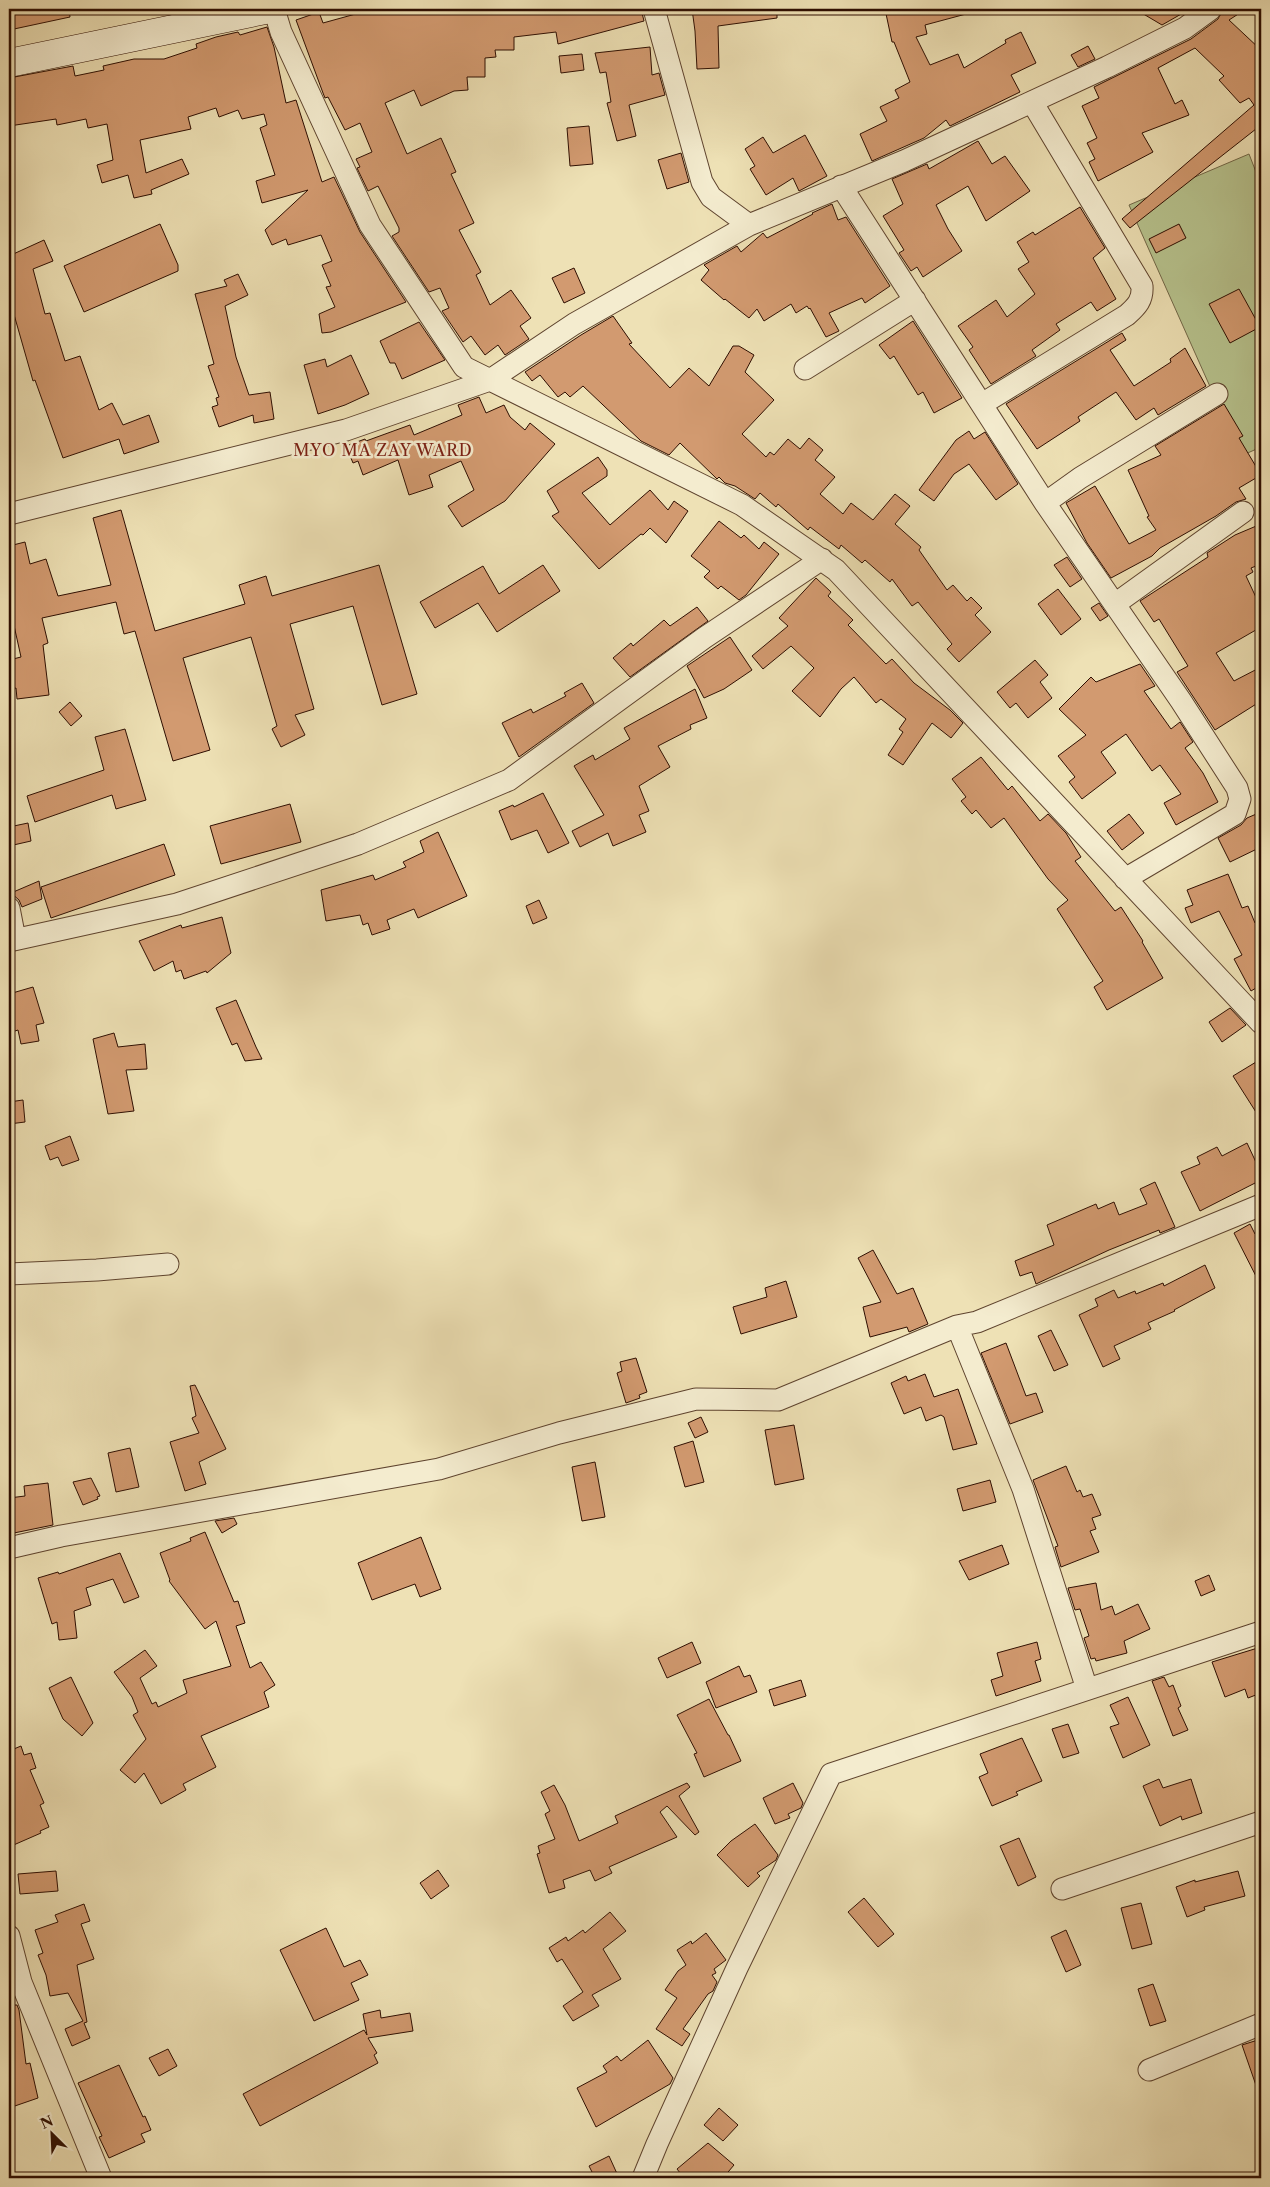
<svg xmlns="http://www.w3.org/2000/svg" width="1270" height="2187" font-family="'Libre Caslon Text',serif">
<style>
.green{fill:#b7c38e;stroke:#726848}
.building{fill:#d29a70;stroke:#2e0e01}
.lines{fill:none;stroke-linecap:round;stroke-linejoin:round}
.minor-casing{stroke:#5e432e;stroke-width:23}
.secondary-casing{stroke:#2e0e01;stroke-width:29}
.minor{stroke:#f4eccf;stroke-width:21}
.secondary{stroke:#f4eccf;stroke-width:28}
.labels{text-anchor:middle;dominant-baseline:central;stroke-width:5;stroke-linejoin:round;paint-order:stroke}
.quarter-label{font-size:16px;letter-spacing:1px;fill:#7a1f14;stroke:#f4eccf}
</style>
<rect width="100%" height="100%" fill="#eee1b5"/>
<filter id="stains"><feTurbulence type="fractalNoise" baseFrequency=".004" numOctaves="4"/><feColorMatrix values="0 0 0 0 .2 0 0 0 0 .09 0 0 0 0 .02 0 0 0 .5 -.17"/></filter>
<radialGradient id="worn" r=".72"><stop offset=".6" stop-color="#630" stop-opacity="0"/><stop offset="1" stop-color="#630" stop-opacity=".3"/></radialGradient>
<path class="green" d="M1249 154 1261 185V447L1241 456 1129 205Z"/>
<path class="building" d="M9 9H69L70 17 14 29 13 25 9 26Z
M382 9H641L644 21 558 44 556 32 514 37V50H495L496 57 485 58V77H467L468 90 454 91 421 106 414 90 385 103 407 154 441 138 456 172 451 174 474 223 459 230 481 272 476 275 490 305 511 290 531 318 520 326 529 339 505 355 498 345 485 355 471 336 463 342 442 311 449 308 440 288 429 292 392 236 399 232V228L378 186 368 191 357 168 360 167 356 159 372 152 360 123 345 130 328 97 325 98 323 93 296 20 319 12 323 23 370 10 372 13Z
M692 9H777V18L718 26 719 68 697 69 695 31Z
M885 9H965L966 14 925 25 927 34 916 37 930 65 958 54 964 68 1006 43 1005 40 1021 32 1036 63 1011 75 1020 92 950 126 946 120 924 138 872 161 860 134 887 121 880 107 899 98 895 90 910 82 894 42H892Z
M1135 9H1190L1162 25Z
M1223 9H1246L1229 20 1261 50V125L1130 228 1122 219 1254 105 1249 98 1240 103 1219 80 1224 76 1195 48 1158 68 1175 104 1182 100 1189 115 1142 133 1153 152 1098 181 1089 162 1095 159 1087 143 1097 138 1082 106 1099 98 1094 87 1191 39 1218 19Z
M267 27 274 47 286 103 296 100 322 182 334 177 360 232 406 302 331 332 322 333 319 314 335 307 326 287 331 286 322 265 332 261 321 235 288 245 286 239 272 245 265 230 308 190 262 203 256 181 275 175 260 128 267 125 264 114 242 119 238 110 219 117 216 108 188 117 191 129 140 140 146 173 182 159 189 174 151 190 152 194 134 198 128 175 102 183 97 165 113 160 107 124 88 128 86 119 57 125 56 119 9 126V78L73 66 75 76 104 70 103 66 134 59H164L197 48 196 44 216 37 238 32 240 35Z
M1088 46 1095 59 1078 67 1071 55Z
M650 47 652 75 659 73 665 95 629 105 636 136 617 141 607 103 611 102 606 72 600 73 595 53Z
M582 54 584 70 561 73 559 56Z
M589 126 593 164 570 166 567 128Z
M805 135 827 176 799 191 793 178 766 195 750 169 755 166 745 149 763 137 773 153Z
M978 141 992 164 1005 156 1030 191 986 221 968 186 936 205 948 229 962 251 923 277 917 267 911 271 899 253 904 250 883 216 903 204 892 179 927 164 929 169Z
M681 153 689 182 667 189 658 160Z
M832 204 838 220 846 217 890 286 865 303 862 298 829 313 839 331 826 337 810 308 809 309 807 306 796 313 791 304 764 321 757 309 749 318 725 299 724 300 701 280 709 270 704 265 737 246 741 252 763 233 767 238 813 214 812 213Z
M1080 207 1105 248 1093 258 1116 299 1097 311 1091 302 1056 324 1060 330 1032 350 1036 356 991 384 969 350 973 347 958 326 996 300 1007 317 1035 294 1018 269 1029 262 1017 242 1033 232 1035 235Z
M160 224 178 265V271L84 312 64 266Z
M1179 224 1186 238 1156 253 1149 239Z
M44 240 53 261 33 269 45 314 50 313 65 361 80 356 99 410 112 403 123 425 149 415 159 442 124 454 119 439 63 458 35 380 33 381 9 297V256Z
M574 268 585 293 564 303 552 278Z
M238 274 248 295 225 306 236 357 249 395 270 392 274 419 254 423 253 415 219 427 212 407 218 405 216 398 219 397 208 366 214 364 195 294 227 286 224 280Z
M1239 289 1260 327 1230 343 1209 304Z
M613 316 632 343 629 344 670 388 689 368 709 386 733 346H739L754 355 745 372 774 400 742 434 766 457 770 452 774 455 788 439 800 449 809 438 823 450 815 460 835 477 820 494 843 514 851 503 873 520 895 494 910 506 895 524 921 547 919 550 947 590 953 585 967 601 971 597 982 608 975 615 991 632 959 662 947 649 952 644 918 602 912 606 892 579 890 582 865 560 862 563 841 545 839 549 810 527 808 530 778 504 776 507 760 493 755 499 735 486 725 483 719 477 717 479 680 443 669 455 641 441 583 386 570 397 565 392 558 397 540 375 532 381 525 372 581 335Z
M913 321 962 398 934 413 923 392 918 395 894 356 890 359 879 345Z
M419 322 445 360 402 379 395 363H390L380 341Z
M1122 333 1126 340 1110 350 1134 386 1171 362 1170 359 1185 348 1206 386 1158 415 1154 408 1136 420 1116 392 1078 417 1080 421 1037 449 1006 404Z
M351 355 369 394 345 405 318 414 304 365 325 359 327 367Z
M479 397 486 413 504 405 510 417 525 430 530 423 555 444 505 501 462 527 448 506 474 490 461 461 429 475 433 487 409 495 398 460 363 475 358 461 353 463 346 446 365 439 366 441 410 425 414 435 462 415 458 405Z
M1224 404 1243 436 1239 438 1261 475 1239 488 1246 499 1236 502 1216 516 1160 548 1152 556 1111 578 1087 543 1066 503 1095 486 1129 544 1156 530 1147 517 1149 516 1128 470 1161 455 1155 446Z
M969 431 974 439 985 432 1018 484 996 500 969 464 954 474 934 501 919 490 956 440Z
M598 457 607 470V476L582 493 610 525 650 490 668 510 674 501 688 511 666 543 650 528 643 535 641 534 599 569 552 516 559 512 547 491Z
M121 510 155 631 245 604 239 585 266 576 272 596 379 565 417 694 382 705 353 606 290 624 314 709 295 715 305 735 281 747 272 729 277 726 251 637 183 658 210 750 173 761 135 631 124 634 116 602 42 618 48 643 43 645 49 695 17 699 16 688 12 689 9 674V660L21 657 9 603V546L25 542 30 564 46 559 58 596 111 585 93 518Z
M719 521 741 538 744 535 759 549 764 542 779 554 746 595 739 600 721 586 718 589 704 577 710 571 691 556Z
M1261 524V564L1251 568 1253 572 1246 576 1261 608V627L1216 653 1234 681 1261 667V701L1215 730 1177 672 1188 666 1159 619 1154 622 1140 601 1208 557 1207 553 1235 535Z
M1067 557 1082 579 1070 587 1054 565Z
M543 565 560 591 497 632 478 603 435 628 420 602 483 566 499 594Z
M816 578 831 592 828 596 853 620 848 625 886 664 892 659 914 683 950 710 963 723 951 738 932 723 903 765 888 755 903 732 899 729 906 719 881 699 876 703 854 677 841 689 820 717 792 691 814 668 791 646 763 669 752 656 788 626 779 618Z
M1058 589 1081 619 1061 635 1038 604Z
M1099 603 1108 616 1100 621 1091 608Z
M697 607 708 621 630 677 613 658 631 643 633 646 664 620 670 626Z
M730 637 752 670 724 689 704 698 687 666Z
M1035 660 1048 675 1040 682 1052 698 1028 718 1016 703 1010 708 997 692Z
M1140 664 1155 686 1144 691 1171 729 1180 722 1193 742 1185 748 1203 773 1218 802 1176 825 1164 803 1181 794 1160 765 1152 771 1126 734 1101 752 1116 773 1082 799 1069 782 1075 777 1058 756 1086 735 1059 709 1091 677 1096 682Z
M582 683 594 703 519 757 502 723 531 709 533 713 566 696 564 693Z
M695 689 707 718 690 725 691 729 658 746 670 767 639 786 649 811 639 815 646 832 613 846 608 833 580 847 572 831 604 815 574 766 593 755 595 760 630 739 624 728Z
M70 702 82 716 71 726 59 712Z
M125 729 146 800 116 809 112 795 35 822 27 796 104 770 95 737Z
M981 757 1008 790 1012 786 1040 821 1048 814 1066 833 1081 857 1075 861 1115 911 1121 907 1143 941 1142 942 1163 978 1107 1010 1094 987 1103 981 1057 909 1068 900 1048 879 1004 818 991 828 976 810 972 814 961 801 966 797 952 779Z
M543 793 569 843 548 853 537 830 511 840 499 811 513 805 514 807Z
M290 804 301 842 221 864 210 826Z
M1261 812V847L1230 862 1218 838 1241 825 1247 818Z
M1129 814 1144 833 1122 850 1107 831Z
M28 823 31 841 9 846V827Z
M438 832 467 896 418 918 414 909 387 920 390 929 372 935 368 923 363 925 360 915 326 921 321 890 373 875 375 880 406 867 403 862 424 852 420 841Z
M164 844 175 875 51 918 41 887Z
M1228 874 1242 908 1248 906 1255 923 1261 920V985L1251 991 1234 959 1242 955 1219 911 1191 923 1185 908 1193 905 1187 890Z
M39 881 42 899 22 907 19 900 11 893Z
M539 900 547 918 533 924 526 906Z
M222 917 231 953 207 973 206 971 184 979 181 970 176 972 173 961 154 971 139 941 181 925 182 928Z
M33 987 44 1023 36 1025 39 1041 21 1044 18 1030 9 1033V994Z
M236 1000 256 1047 262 1059 245 1061 237 1043 232 1045 216 1008Z
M1230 1008 1246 1025 1222 1042 1209 1022Z
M114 1033 118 1047 145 1044 147 1069 126 1070 134 1111 108 1114 93 1039Z
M1261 1059V1120L1233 1076Z
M23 1100 25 1122 9 1124V1102Z
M70 1136 79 1160 62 1166 58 1157 50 1160 45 1146Z
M1247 1143 1261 1173V1180L1200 1211 1181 1172 1200 1164 1197 1157 1217 1147 1222 1156Z
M1155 1182 1175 1227 1160 1233 1159 1230 1109 1250 1036 1284 1032 1272 1020 1276 1015 1261 1054 1245 1047 1225 1096 1204 1098 1209 1114 1202 1119 1215 1147 1204 1140 1189Z
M1250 1224 1255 1234 1261 1231V1286L1234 1233Z
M873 1250 897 1294 913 1288 928 1324 909 1332 907 1327 870 1337 863 1307 881 1302 858 1258Z
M1205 1265 1215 1288 1174 1310 1175 1311 1148 1323 1151 1329 1114 1346 1120 1359 1103 1367 1079 1315 1098 1306 1095 1299 1114 1290 1118 1298 1135 1291 1136 1294 1163 1283 1164 1286Z
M786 1281 797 1317 741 1334 733 1307 767 1297 765 1288Z
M1051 1330 1068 1365 1054 1371 1038 1336Z
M1006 1343 1026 1396 1036 1393 1043 1412 1010 1424 981 1353Z
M636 1358 647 1392 639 1395 640 1398 626 1403 617 1373 622 1371 620 1362Z
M925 1374 934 1397 958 1389 977 1444 953 1450 944 1417 941 1415 926 1421 921 1407 904 1414 891 1383 906 1376 908 1381Z
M195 1385 226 1449 199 1462 206 1484 185 1491 170 1442 199 1433 192 1418 196 1416 190 1386Z
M701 1417 708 1432 695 1438 688 1423Z
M794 1425 804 1479 775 1485 765 1430Z
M693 1441 704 1482 685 1487 674 1447Z
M130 1448 139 1487 116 1492 108 1453Z
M595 1462 605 1517 582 1521 572 1467Z
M1066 1466 1077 1492 1080 1490 1083 1497 1092 1494 1101 1515 1092 1518 1096 1529 1090 1531 1099 1552 1061 1567 1055 1547 1058 1546 1033 1480Z
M91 1478 100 1496 97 1497 98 1499 83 1505 73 1482Z
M990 1480 996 1502 963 1511 957 1489Z
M48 1483 53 1525 9 1534V1498L25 1496 24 1486Z
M234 1518 237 1524 222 1533 215 1521Z
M205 1532 234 1602 238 1601 245 1623 236 1626 250 1668 261 1662 275 1685 264 1692 269 1707 201 1736 216 1767 183 1784 186 1790 161 1804 144 1773 135 1783 120 1770 146 1739 133 1715 138 1712 132 1697 114 1672 145 1650 157 1666 140 1678 152 1704 156 1702 158 1707 187 1693 183 1680 231 1666 216 1621 205 1629 169 1581 170 1580 160 1553 191 1541 190 1538Z
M421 1537 441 1589 420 1597 415 1584 372 1600 358 1563Z
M1002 1545 1009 1564 969 1580 959 1561Z
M120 1553 139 1597 124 1603 113 1579 86 1588 91 1605 74 1611 77 1638 59 1640 57 1622 52 1624 38 1578 58 1572 59 1574Z
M1209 1575 1215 1590 1201 1596 1195 1581Z
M1096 1583 1101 1610 1112 1606 1115 1615 1138 1604 1150 1629 1124 1641 1127 1653 1096 1661 1095 1658 1091 1659 1084 1638 1089 1636 1080 1609 1075 1610 1068 1588Z
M692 1642 701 1663 667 1678 658 1658Z
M1037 1642 1041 1659 1035 1661 1041 1681 996 1696 991 1680 1003 1676 997 1653Z
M1261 1647V1693L1248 1698 1245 1689 1225 1697 1212 1662Z
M739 1666 744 1677 750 1675 757 1692 716 1708 706 1682Z
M71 1677 93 1723 82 1736 63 1719 49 1688Z
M1164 1677 1169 1687 1173 1685 1181 1706 1178 1708 1188 1730 1173 1736 1152 1681Z
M801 1680 806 1696 774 1706 769 1690Z
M1128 1697 1150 1745 1123 1758 1110 1727 1119 1724 1110 1705Z
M709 1699 728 1735H729L741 1761 704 1777 694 1754 697 1753 677 1715Z
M1068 1724 1079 1753 1063 1758 1052 1729Z
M1022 1738 1042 1781 1016 1792 1018 1795 992 1806 979 1777 988 1773 980 1754Z
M21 1746 24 1755 31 1753 36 1768 30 1770 44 1803 40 1805 49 1827 40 1831 41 1833 9 1847V1751Z
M1159 1779 1163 1788 1191 1779 1202 1813 1182 1820 1181 1816 1160 1826 1143 1786Z
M687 1783 690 1787 679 1796 699 1832 695 1835 667 1806 660 1812 677 1837 609 1867 612 1873 595 1881 590 1870 563 1880 565 1888 549 1893 537 1854 540 1853 538 1846 555 1839 545 1814 550 1811 541 1792 554 1785 565 1805 579 1841 618 1823 615 1816Z
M793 1783 803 1803 801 1808 788 1814 790 1818 775 1824 763 1798Z
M755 1824 778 1855 776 1860 757 1873 760 1876 748 1887 717 1855 731 1841Z
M1019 1838 1036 1877 1018 1886 1000 1846Z
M438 1870 449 1886 431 1899 420 1883Z
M56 1871 58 1891 20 1894 18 1874Z
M1238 1871 1245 1896 1204 1907 1205 1910 1187 1917 1176 1887 1195 1880V1882Z
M864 1898 894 1934 878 1947 848 1912Z
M1141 1903 1152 1944 1132 1949 1121 1908Z
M84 1904 90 1921 81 1924 94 1959 77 1965 87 2022 84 2023 90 2038 72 2046 65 2029 83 2021 68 1993 50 1996 46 1975 38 1955 43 1953 35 1930 58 1922 55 1915Z
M610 1912 626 1931 603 1949 621 1979 592 1995 599 2006 573 2021 563 2006 583 1992 562 1959 557 1962 549 1948 566 1937 568 1941 583 1930 585 1933Z
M326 1928 344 1967 360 1960 368 1975 351 1983 359 2000 314 2021 280 1950Z
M1066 1930 1081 1965 1066 1972 1051 1937Z
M706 1933 726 1960 714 1969 716 1973 712 1975 717 1982 713 1991 708 1994 683 2029 690 2034 682 2046 656 2029 677 1998 665 1990 678 1971 686 1965 677 1950 691 1941 692 1944Z
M1153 1984 1166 2021 1150 2026 1138 1989Z
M9 2005H17L19 2010 26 2064 30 2063 38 2098 9 2108Z
M380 2010 381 2018 410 2013 413 2031 368 2038 377 2053 374 2055 378 2063 260 2126 243 2094 364 2030 367 2035 363 2014Z
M1261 2039V2094H1259L1242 2045Z
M648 2040 673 2078 670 2084 596 2127 577 2088 607 2072 603 2066 617 2056 621 2061Z
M168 2049 177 2066 159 2076 149 2058Z
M119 2065 143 2117 145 2116 151 2130 141 2134 145 2142 109 2158 99 2137 102 2136 78 2083Z
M719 2108 738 2125 723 2141 704 2125Z
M708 2143 734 2165 723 2178H684L677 2169Z
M609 2156 619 2178H595L589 2166Z"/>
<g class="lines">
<g class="minor-casing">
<path id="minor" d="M274 9 281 32 370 225 464 367 742 505 836 570 1261 1023
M654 9 702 182 711 197 749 225
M841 186 1045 503 1181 701 1237 788 1240 799 1235 814 1125 879
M805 369 915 300
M982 404 1127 315C1137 306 1143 300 1142 286L1032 102
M1045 503 1080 478 1217 394
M9 514 346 430 490 380 574 324 749 225 904 161 1107 67 1185 28 1211 9
M1115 604 1243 512
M9 908 15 939
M9 941 177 904 358 844 509 780 704 638 822 559
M9 1274 97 1270 168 1264
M957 1326 1023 1489 1087 1689
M9 1548 61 1536 439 1469 559 1433 696 1399 778 1400 957 1326 977 1322 1261 1205
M1062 1889 1261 1822
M9 1936 21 1982 101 2178
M1149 2070 1261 2024
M643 2178 657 2144 737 1968 831 1774 1261 1632"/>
</g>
<g class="secondary-casing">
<path id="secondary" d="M9 63 270 9"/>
</g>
<use href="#minor" class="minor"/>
<use href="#secondary" class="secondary"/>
</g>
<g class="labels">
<g class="quarter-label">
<text x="383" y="450">MYO MA ZAY WARD</text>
</g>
</g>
<rect width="1270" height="2187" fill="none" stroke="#eee1b5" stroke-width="30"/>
<rect x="10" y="10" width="1250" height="2167" fill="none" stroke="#2e0e01" stroke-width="2.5"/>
<rect x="15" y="15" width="1240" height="2157" fill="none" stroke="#2e0e01"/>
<g transform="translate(52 2134) rotate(336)" stroke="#f4eccf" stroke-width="4" paint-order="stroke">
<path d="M0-4L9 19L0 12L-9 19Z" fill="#2e0e01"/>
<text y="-8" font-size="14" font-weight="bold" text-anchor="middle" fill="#2e0e01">N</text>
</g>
<rect width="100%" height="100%" filter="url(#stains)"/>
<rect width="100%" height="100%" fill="url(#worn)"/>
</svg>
